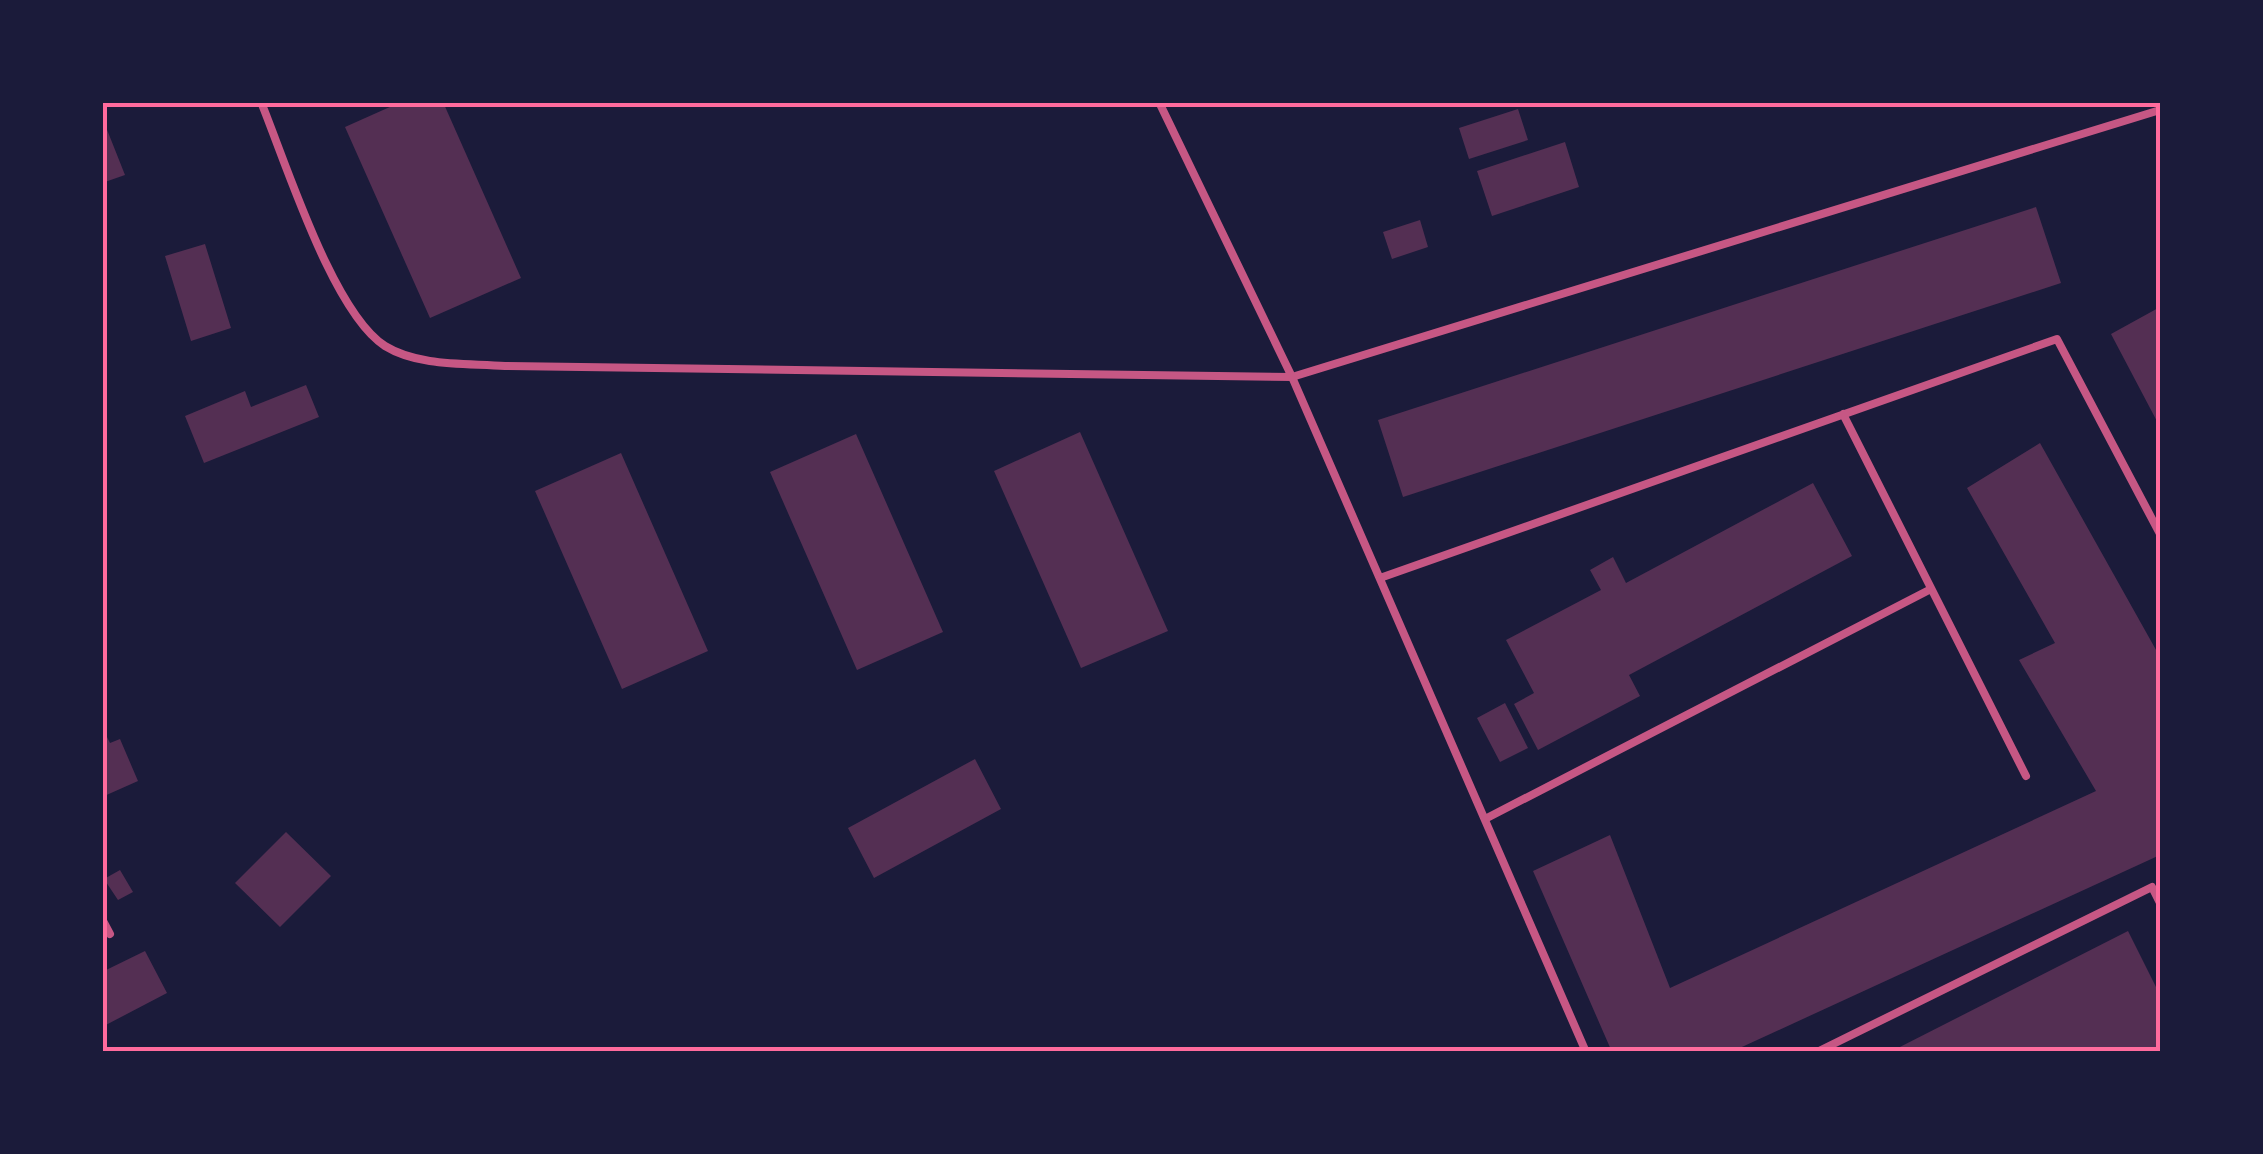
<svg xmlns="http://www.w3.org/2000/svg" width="2263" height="1154" font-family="'Exo 2',sans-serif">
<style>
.building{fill:#542f53}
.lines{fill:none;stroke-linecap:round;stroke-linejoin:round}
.service{stroke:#c65784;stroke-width:8}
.neatline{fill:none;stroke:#ff6b9d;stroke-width:4}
</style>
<rect width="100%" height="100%" fill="#1b1b3a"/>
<path class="building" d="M401 102H443L521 278 430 318 345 127Z
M1518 109 1528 140 1469 159 1459 128Z
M102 117 125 175 102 183Z
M1565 142 1579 187 1492 216 1477 171Z
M2036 207 2061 283 1403 497 1378 420Z
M1420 220 1428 247 1392 259 1383 232Z
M205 244 231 328 191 341 165 256Z
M2160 307V427L2111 334Z
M306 385 319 417 204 463 185 416 245 391 251 407Z
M1080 432 1168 631 1081 668 994 471Z
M856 434 943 632 857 670 770 472Z
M2040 443 2160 657V855L1731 1052H1612L1533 871 1610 835 1670 988 2096 791 2019 660 2055 643 1967 488Z
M621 453 708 651 622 689 535 491Z
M1813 483 1852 556 1629 675 1640 696 1538 750 1514 704 1534 693 1506 640 1601 590 1590 570 1613 557 1626 583Z
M1505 703 1528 748 1500 762 1477 718Z
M102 727 110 743 120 739 138 781 102 797Z
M975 759 1001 809 874 878 848 828Z
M286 832 331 876 280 927 235 883Z
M120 870 133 892 118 900 104 879Z
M2128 931 2160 995V1052H1890Z
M145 951 167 993 102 1027V972Z"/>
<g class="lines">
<path class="service" d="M261 102C286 163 333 313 385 346 419 367 468 363 505 366L1292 377 2160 110
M1159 102 1292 377 1586 1052
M1843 414 2026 776
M1380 578 2057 339 2160 534
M1485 819 1931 589
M102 919 110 934
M1817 1052 2152 887 2160 903"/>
</g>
<rect width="2263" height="1154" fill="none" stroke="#1b1b3a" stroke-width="210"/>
<rect x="105" y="105" width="2053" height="944" class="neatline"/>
</svg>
